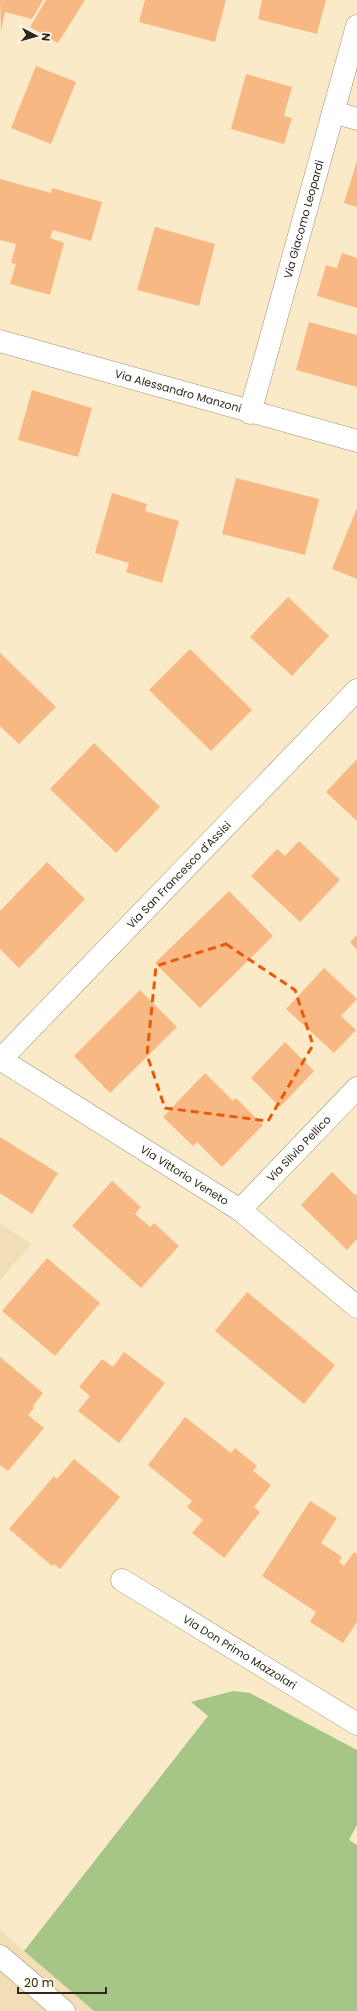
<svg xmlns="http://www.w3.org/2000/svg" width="357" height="2011" font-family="Poppins,sans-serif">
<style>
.built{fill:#f2deb6}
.green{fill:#a5c686}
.building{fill:#f8b883}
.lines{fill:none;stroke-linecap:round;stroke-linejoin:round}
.street-casing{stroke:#9e8f70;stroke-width:23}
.street{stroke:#fff;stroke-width:22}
.marked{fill:none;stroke:#e8590c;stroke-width:3;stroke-dasharray:8 5;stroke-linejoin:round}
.labels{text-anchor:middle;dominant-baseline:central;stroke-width:3.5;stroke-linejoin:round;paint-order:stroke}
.street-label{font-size:11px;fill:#2e281b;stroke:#fff8eb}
</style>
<rect width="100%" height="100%" fill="#fbeac8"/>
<path class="built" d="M0 1223 32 1244 0 1280Z
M0 1930 24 1951 94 2011H0Z"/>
<path class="green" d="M233 1691 250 1693 357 1750V1825L349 1840 357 1845V2011H94L24 1951 208 1716 191 1702Z"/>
<path class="building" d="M0 0H43L32 19 5 12 1 31Z
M46 0H85L58 43 30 27Z
M145 0H226L215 42 139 22Z
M262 0H326L317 34 258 19Z
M36 66 76 82 51 144 11 128Z
M246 74 292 87 284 116 292 118 284 144 231 129Z
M357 161V207L344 203Z
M0 179 51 193 52 188 102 202 91 241 53 230 50 238 64 243 50 295 10 284 16 264 11 263 16 244 0 240Z
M155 227 215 244 199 306 137 290Z
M342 253 357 258V308L317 296 326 265 337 268Z
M309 322 357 335V387L296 370Z
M32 390 92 408 78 457 18 440Z
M236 478 319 499 305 555 222 534Z
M112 493 147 504 145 511 179 521 162 583 126 572 129 563 95 553Z
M357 508V579L332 569Z
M288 597 329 636 292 676 250 637Z
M190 649 252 710 211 751 149 690Z
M0 653 56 707 19 744 0 726Z
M94 743 160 807 116 853 50 789Z
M357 759V821L326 792Z
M299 841 340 880 300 922 251 876 277 849 285 856Z
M47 862 85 899 19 968 0 949V911Z
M229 891 273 936 200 1008 155 963Z
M357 935V950L350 942Z
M324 968 357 999 341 1016 356 1030 334 1053 286 1009Z
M140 990 177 1027 110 1093 74 1056Z
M285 1042 314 1071 280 1107 251 1078Z
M205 1073 233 1101 236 1098 263 1125 222 1167 197 1142 193 1146 163 1117Z
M0 1137 58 1173 32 1214 0 1193Z
M332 1172 355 1195 357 1194V1239L347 1250 301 1205Z
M112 1181 141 1207 135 1214 150 1227 154 1223 179 1246 141 1288 72 1226Z
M47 1258 100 1303 55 1356 2 1311Z
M247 1292 335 1365 304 1404 215 1331Z
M124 1352 165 1383 119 1443 78 1411 90 1396 79 1387 102 1359 113 1367Z
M0 1357 43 1393 33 1406 34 1408 28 1415 44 1428 8 1471 0 1465Z
M185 1417 231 1453 235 1448 257 1466 253 1471 271 1485 254 1507 260 1512 224 1558 192 1533 203 1520 187 1507 192 1501 148 1465Z
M74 1459 120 1497 60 1569 54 1564 52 1566 9 1529 54 1476 57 1479Z
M310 1501 337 1518 321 1543 342 1557 339 1562 344 1566 354 1552 357 1554V1622L343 1643 310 1622 316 1612 262 1576Z"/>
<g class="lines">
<g class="street-casing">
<g id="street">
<path d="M333 112 357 119"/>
<path id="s1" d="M0 341 357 441"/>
<path id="s2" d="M250 413 357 26"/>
<path id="s3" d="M0 1059 240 1210 357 1307"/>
<path id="s4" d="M1 1059 357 690"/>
<path id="s5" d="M240 1210 357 1088"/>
<path id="s6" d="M122 1580 357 1724"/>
<path d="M0 1956 64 2011"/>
</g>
</g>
<use href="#street" class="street"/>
</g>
<path class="marked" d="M226 944 295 990 313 1045 268 1121 165 1108 147 1055 156 966Z"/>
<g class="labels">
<g class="street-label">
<text stroke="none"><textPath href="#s2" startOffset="201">Via Giacomo Leopardi</textPath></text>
<text stroke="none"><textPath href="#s1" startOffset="185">Via Alessandro Manzoni</textPath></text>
<text stroke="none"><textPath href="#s4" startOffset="256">Via San Francesco d'Assisi</textPath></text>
<text stroke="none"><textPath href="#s5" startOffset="85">Via Silvio Pellico</textPath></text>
<text stroke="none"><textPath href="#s3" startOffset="218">Via Vittorio Veneto</textPath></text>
<text stroke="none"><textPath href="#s6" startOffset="138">Via Don Primo Mazzolari</textPath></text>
</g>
</g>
<g transform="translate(36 36) rotate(96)" stroke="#fff8eb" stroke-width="3" paint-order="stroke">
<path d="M0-3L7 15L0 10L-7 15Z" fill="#2e281b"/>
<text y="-6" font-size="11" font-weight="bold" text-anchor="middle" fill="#2e281b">N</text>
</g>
<path d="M18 1987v6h88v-6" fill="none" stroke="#2e281b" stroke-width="2"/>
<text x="24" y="1987" font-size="12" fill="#2e281b" stroke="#fff8eb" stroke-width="3" paint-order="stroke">20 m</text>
</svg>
